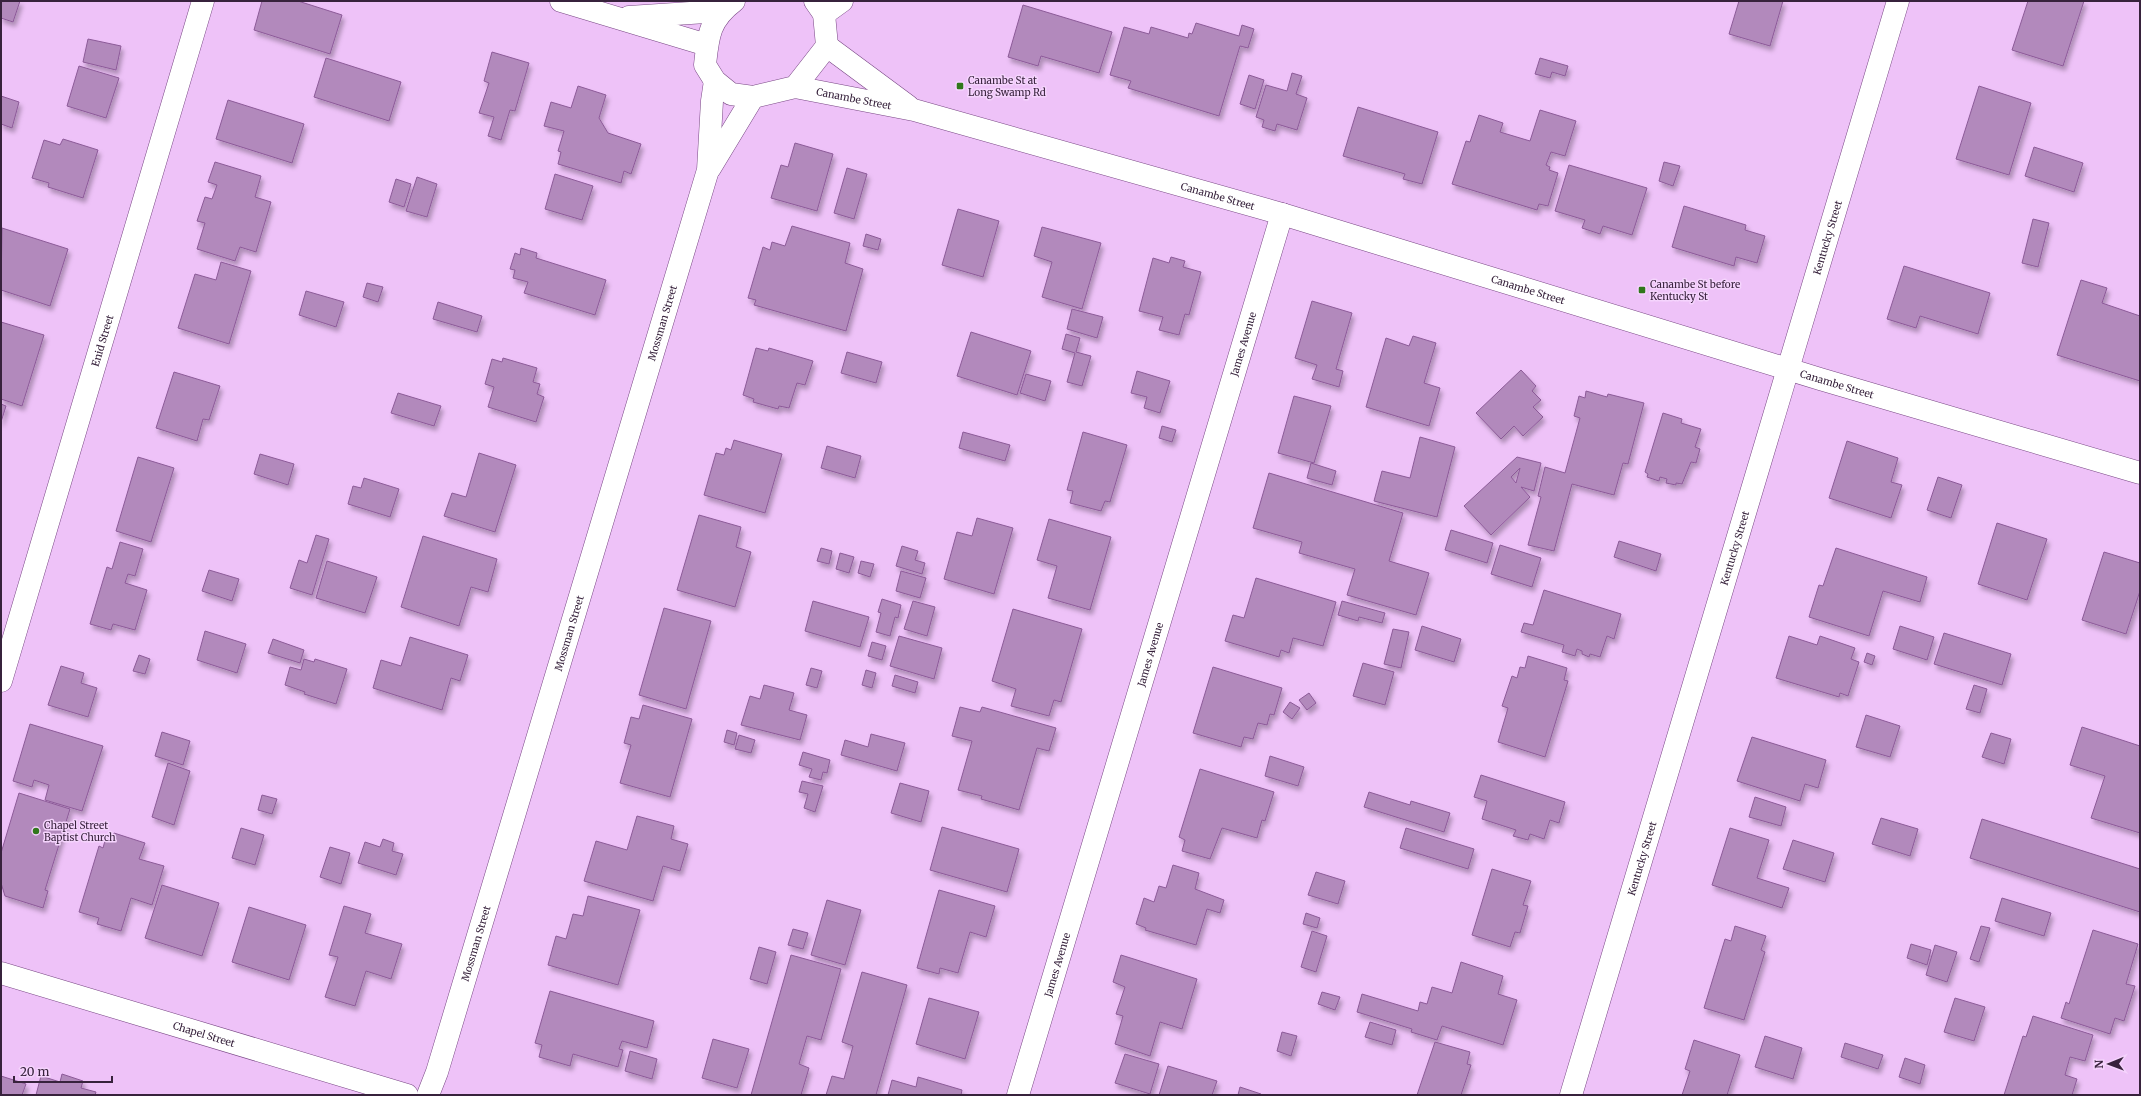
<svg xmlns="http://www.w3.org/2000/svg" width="2141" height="1096" font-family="Merriweather,serif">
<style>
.building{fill:#b289bc;stroke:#8c5a98;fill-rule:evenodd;filter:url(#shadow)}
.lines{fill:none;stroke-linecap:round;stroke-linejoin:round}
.minor-casing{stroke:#784784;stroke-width:23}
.minor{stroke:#fff;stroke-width:22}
.poi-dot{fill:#30771b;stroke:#f5d4fd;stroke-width:1.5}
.labels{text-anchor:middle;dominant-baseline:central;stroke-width:3;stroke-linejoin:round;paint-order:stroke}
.poi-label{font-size:10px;fill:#37223c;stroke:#f5d4fd;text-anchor:start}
.street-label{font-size:10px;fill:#37223c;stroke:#f5d4fd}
</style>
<defs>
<filter id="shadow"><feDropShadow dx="2.5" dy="4.5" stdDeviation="2" flood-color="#0004"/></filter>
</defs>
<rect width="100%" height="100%" fill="#eec2f8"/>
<path class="building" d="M1 1H20L13 22 1 18Z
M262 1H298L342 15 330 54 254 30Z
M1739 1H1783L1770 46 1729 34Z
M2028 1H2084L2063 66 2012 50Z
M1023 5 1112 32 1099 73 1041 56 1038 66 1008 57Z
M1196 23 1239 36 1242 25 1254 29 1248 48 1240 46 1219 116 1128 88 1131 81 1110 75 1124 27 1149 34 1151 27 1188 38 1189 33 1192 34Z
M88 39 121 46 116 70 83 62Z
M492 52 529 63 515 111 510 110 501 140 488 136 494 117 479 113 489 83 484 81Z
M326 58 401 82 389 121 314 97Z
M1540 58 1568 66 1565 76 1552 72 1550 78 1535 74Z
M79 66 119 78 106 118 67 106Z
M1292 73 1302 76 1296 94 1307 98 1297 130 1277 124 1275 131 1262 127 1264 120 1256 117 1266 85 1287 91Z
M1249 75 1264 80 1255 109 1240 104Z
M578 86 606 95 599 118 608 133 641 144 631 174 624 171 621 183 558 164 561 152 558 151 564 131 544 126 551 102 571 108Z
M1979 86 2031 103 2009 175 1956 159Z
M1 96 19 102 12 128 1 124Z
M228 100 304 124 292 163 216 139Z
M1358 107 1438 132 1422 184 1403 179 1405 174 1343 156Z
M1540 110 1576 121 1565 156 1551 152 1546 165 1550 167 1549 170 1558 173 1548 206 1539 204 1537 210 1452 184 1466 141 1470 142 1479 115 1503 123 1500 132 1530 141Z
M63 139 98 150 83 198 48 187 49 183 32 178 44 140 60 145Z
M795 143 833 154 817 211 771 198 781 165 788 167Z
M2034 147 2083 163 2074 192 2025 176Z
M215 162 261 176 255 197 271 202 256 252 240 247 235 261 197 249 205 223 197 221 205 197 212 199 217 185 208 182Z
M1664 162 1680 166 1673 186 1659 181Z
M1569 165 1647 188 1632 235 1603 226 1600 234 1582 228 1585 220 1555 211Z
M847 168 867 174 854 219 834 213Z
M555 174 593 186 582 220 545 209Z
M417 177 437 184 427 217 406 211Z
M396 179 411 184 404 207 389 202Z
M1684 206 1746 225 1745 230 1765 236 1757 263 1736 257 1734 266 1672 247Z
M958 209 999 221 983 277 942 265Z
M2033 219 2049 223 2038 267 2022 263Z
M792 226 850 243 845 263 863 269 846 331 754 305 756 300 748 298 763 247 770 250 772 242 785 246Z
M1042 227 1101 243 1082 309 1042 297 1052 262 1034 256Z
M2 228 68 249 50 306 1 290Z
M866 234 881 239 878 250 863 246Z
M521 248 537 253 536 258 606 280 595 315 524 293 528 282 513 278 515 270 510 269 515 253 520 255Z
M1171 257 1185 261 1183 267 1201 272 1189 315 1185 314 1179 335 1159 330 1163 317 1139 311 1153 258 1169 263Z
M221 262 251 271 229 344 178 328 195 274 216 280Z
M1904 266 1990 293 1978 334 1920 316 1916 328 1887 319Z
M2081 280 2107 288 2102 303 2140 316V381L2057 355Z
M367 283 383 287 378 302 363 297Z
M306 291 344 302 336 327 299 315Z
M1312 301 1352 313 1336 369 1343 371 1339 387 1312 379 1317 365 1295 358Z
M438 302 482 316 477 332 433 319Z
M1072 309 1103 317 1097 338 1067 329Z
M1 322 44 335 22 406 1 399Z
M971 332 1031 351 1017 395 957 376Z
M1066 334 1080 338 1076 352 1091 356 1082 386 1067 382 1075 353 1062 349Z
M1413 336 1436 343 1424 383 1440 388 1429 426 1366 407 1386 338 1409 346Z
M756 348 768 351 769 348 813 361 805 385 797 383 789 408 779 406 778 409 753 402 754 399 743 395Z
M847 352 882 362 876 383 841 373Z
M503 358 537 368 533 382 540 384 537 394 544 397 536 422 488 407 494 387 485 384 492 359 502 362Z
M1521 370 1536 386 1532 391 1541 400 1533 407 1543 417 1523 436 1514 426 1501 439 1476 413Z
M1137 371 1170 381 1160 413 1144 408 1147 397 1131 393Z
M174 372 220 386 209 420 203 419 197 441 156 428Z
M1026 374 1051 381 1045 401 1020 393Z
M1586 391 1607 397 1608 394 1644 403 1628 464 1623 463 1614 495 1572 484 1554 551 1528 545 1541 497 1538 496 1545 467 1565 473 1580 418 1574 416 1579 396 1585 398Z
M398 393 441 406 434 426 391 413Z
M1294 396 1331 406 1314 463 1278 453Z
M1 404 6 406 1 422Z
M1663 413 1682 419 1681 423 1701 429 1695 447 1700 449 1696 463 1691 462 1682 484 1676 483V485L1666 483 1667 479 1660 477 1659 481 1647 477 1648 474 1645 472Z
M1162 426 1176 430 1172 442 1159 438Z
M963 432 1010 445 1005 461 959 448Z
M1083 432 1127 445 1110 502 1105 501 1101 511 1070 503 1073 491 1067 490Z
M1420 437 1455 447 1437 517 1374 501 1382 471 1410 478Z
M734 440 782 454 765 513 704 495 716 453 724 455 726 448 731 450Z
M1847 441 1898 458 1891 482 1902 485 1891 518 1829 498Z
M827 446 861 456 855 478 821 468Z
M479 453 516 465 495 532 444 516 452 493 466 497Z
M260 454 294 464 288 485 254 474Z
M138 457 174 468 151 542 116 531Z
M1517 457 1541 463 1534 491 1521 487 1530 497 1491 535 1464 506ZM1520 468 1516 483 1511 477Z
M1311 463 1336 471 1332 485 1307 478Z
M1269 473 1403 513 1389 561 1429 573 1416 615 1347 595 1355 569 1299 553 1302 542 1253 528Z
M1938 477 1962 485 1951 518 1927 510Z
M364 478 399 489 390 517 348 504 353 486 361 488Z
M699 515 741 527 736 547 751 552 735 607 677 590Z
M977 518 1013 528 994 594 944 579 957 532 972 536Z
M1049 519 1111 537 1090 610 1048 598 1057 566 1037 560Z
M1997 523 2047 539 2027 600 1978 584Z
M1451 530 1493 543 1487 563 1445 550Z
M316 535 329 539 312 595 290 588 299 560 307 563Z
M423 536 497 559 488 592 471 587 459 626 401 607Z
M1619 541 1661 554 1656 571 1614 557Z
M120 542 143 549 135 576 128 574 125 583 147 590 135 630 113 624 111 630 90 624 107 567 112 569Z
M1500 545 1541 558 1532 587 1491 574Z
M902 546 918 551 915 560 925 563 922 574 896 566Z
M821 548 832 551 829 564 817 561Z
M1836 548 1927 577 1920 602 1883 591 1869 636 1809 617 1819 585 1823 586Z
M2104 552 2140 563V591L2126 634 2082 620Z
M840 553 854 557 849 573 836 569Z
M327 561 377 577 365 613 316 598Z
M861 561 874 564 870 577 858 573Z
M209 570 239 579 232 601 202 591Z
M901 571 926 578 920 598 896 591Z
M1256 578 1336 602 1323 646 1293 638 1289 653 1281 650 1279 657 1225 641 1233 615 1244 618Z
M1544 590 1621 614 1614 639 1607 636 1600 657 1590 654 1589 657 1582 654V651L1577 649 1575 656 1562 652 1564 645 1521 632 1524 623 1533 625Z
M882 599 901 605 898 618 895 617 890 636 876 632 881 613 878 612Z
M813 601 869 617 860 647 805 631Z
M913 601 935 607 927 636 904 629Z
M1342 601 1385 613 1382 623 1359 617 1358 621 1338 615Z
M664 608 711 621 686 709 639 695Z
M1013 609 1082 629 1061 702 1054 700 1049 716 1011 706 1016 689 992 681Z
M1422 626 1461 639 1454 662 1415 650Z
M1900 626 1934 637 1927 660 1893 649Z
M1393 629 1409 632 1401 668 1384 664Z
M205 631 246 644 237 673 197 660Z
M1944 633 2011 654 2002 685 1934 664Z
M899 636 942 648 934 679 890 666Z
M1789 636 1817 645 1820 636 1855 648 1851 659 1859 662 1848 696 1840 693 1839 697 1776 678Z
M410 637 468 655 460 681 451 678 442 710 373 688 381 660 401 666Z
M273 639 304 650 300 663 268 653Z
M872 642 886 646 882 660 868 656Z
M1867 653 1875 656 1872 665 1864 662Z
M139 655 150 659 145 674 133 671Z
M1528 656 1567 668 1564 680 1568 681 1545 757 1498 742 1508 708 1502 706 1512 676 1517 678 1520 667 1525 668Z
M304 659 314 662 315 659 347 669 336 704 304 694 305 692 285 685 290 667 301 670Z
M1363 663 1394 672 1385 705 1353 696Z
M61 666 84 673 81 683 97 688 88 717 48 705Z
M1213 667 1282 688 1274 715 1270 714 1267 725 1258 723 1253 739 1244 737 1241 747 1193 733Z
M811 668 822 671 817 688 806 685Z
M866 670 876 673 872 688 862 685Z
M895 675 918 682 915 693 892 686Z
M764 685 794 693 789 710 807 715 800 740 741 725 750 696 760 699Z
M1974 685 1987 689 1980 713 1966 709Z
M1309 693 1316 703 1307 710 1299 700Z
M1290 702 1300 708 1292 719 1283 712Z
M643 705 692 719 670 797 620 783 631 745 624 743 631 717 639 719Z
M960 707 980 712 982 707 1056 728 1049 751 1037 748 1019 810 981 799 982 796 958 790 972 741 952 736Z
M1866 715 1900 726 1890 757 1856 747Z
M30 724 103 746 82 811 45 800 49 785 34 780 32 787 13 781Z
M2082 727 2140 746V833L2091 818 2105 776 2070 765Z
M727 730 737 733 734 745 724 742Z
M162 732 190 741 183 765 155 756Z
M1991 733 2011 739 2004 764 1982 757Z
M871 734 905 743 897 771 841 755 845 740 868 747Z
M739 735 755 740 751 753 735 749Z
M1752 737 1826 760 1818 788 1805 784 1800 801 1737 781Z
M803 752 830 760 827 773 823 772 821 780 809 777 812 769 799 765Z
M1270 756 1304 767 1298 786 1265 776Z
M168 763 190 771 174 825 152 817Z
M1200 769 1274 792 1265 821 1262 820 1257 838 1222 828 1210 859 1182 851 1185 840 1179 837Z
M1481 775 1565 802 1559 823 1550 820 1544 839 1530 834 1528 840 1513 836 1516 830 1482 819 1487 801 1474 797Z
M802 781 823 786 815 812 804 808 808 794 799 792Z
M900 783 929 791 921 822 891 813Z
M1369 792 1410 805 1411 801 1450 813 1444 832 1364 807Z
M19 793 70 809 45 890 48 891 43 908 5 896 1 883V853Z
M262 795 277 799 272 814 258 810Z
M1755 797 1786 807 1781 826 1749 817Z
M637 816 674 826 671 839 688 844 680 871 663 866 653 901 584 881 596 841 627 850Z
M1881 818 1918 829 1910 856 1872 844Z
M1982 819 2140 869V912L1970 858Z
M942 827 1019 849 1007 892 930 870Z
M241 828 264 835 255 865 232 858Z
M1406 828 1474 849 1468 869 1400 848Z
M1730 828 1769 840 1757 878 1789 888 1782 908 1712 885Z
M114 833 145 843 139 859 164 866 152 905 131 898 121 931 97 924 99 918 79 912 99 846 103 848 106 837 112 838Z
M383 839 394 843 392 851 403 854 396 875 358 863 365 842 380 847Z
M1793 840 1834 853 1825 882 1783 869Z
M330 847 350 853 341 884 320 877Z
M1173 865 1199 873 1195 889 1224 900 1220 913 1207 909 1196 945 1145 930 1146 928 1136 924 1144 898 1154 902 1159 886 1166 888Z
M1492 869 1531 881 1523 905 1528 906 1520 933 1515 932 1510 947 1472 935Z
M1316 872 1345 881 1338 904 1308 895Z
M162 885 219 903 202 956 145 938Z
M939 890 995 906 986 937 970 932 958 973 940 968 939 974 917 968Z
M588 896 640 910 618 985 548 965 556 936 566 939 573 914 583 916Z
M2002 898 2051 913 2044 936 1995 921Z
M827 900 861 910 845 965 811 955Z
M344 906 371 914 365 933 402 944 391 979 366 971 355 1006 325 997 338 957 329 955Z
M249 907 306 925 289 980 232 962Z
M1306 913 1320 918 1317 928 1303 924Z
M1735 926 1766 936 1761 950 1765 952 1744 1020 1704 1008 1725 939 1731 941Z
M1981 926 1990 928 1979 962 1970 959Z
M793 929 808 933 803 949 788 945Z
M2093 930 2138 944 2126 984 2135 986 2124 1021 2115 1018 2110 1034 2061 1018 2066 1002 2069 1004Z
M1312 931 1327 936 1316 972 1301 967Z
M1911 944 1931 950 1927 965 1907 958Z
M1935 945 1957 952 1947 982 1926 975Z
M759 947 776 952 767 984 750 979Z
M791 955 841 969 821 1040 807 1036 799 1064 809 1068 801 1095H751Z
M1121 955 1197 979 1182 1029 1160 1022 1150 1056 1115 1044 1123 1016 1116 1014 1125 987 1113 982Z
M1461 962 1503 976 1498 994 1517 1000 1503 1045 1442 1026 1437 1040 1411 1032 1412 1029 1357 1012 1362 994 1418 1011 1420 1002 1427 1004 1432 987 1452 993Z
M862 972 907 985 876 1095H826L832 1076 844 1079 853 1046 842 1042Z
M550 991 654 1021 647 1048 622 1041 619 1049 623 1050 618 1067 573 1054 570 1066 539 1057 542 1045 535 1043Z
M1322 992 1340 997 1335 1010 1318 1004Z
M929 998 979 1012 965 1059 916 1044Z
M1955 998 1985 1007 1974 1041 1944 1032Z
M2033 1016 2093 1035 2085 1061 2070 1057 2065 1075 2077 1079 2072 1095H2004L2023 1036 2026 1037Z
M1370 1022 1396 1030 1392 1045 1365 1037Z
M1282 1032 1297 1036 1291 1056 1277 1051Z
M1765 1036 1802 1048 1793 1079 1755 1067Z
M713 1039 749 1049 737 1088 702 1078Z
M1694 1040 1740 1055 1727 1095H1682L1690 1071 1685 1069Z
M1435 1042 1470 1052 1467 1064 1471 1065 1461 1095H1417Z
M1845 1043 1883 1055 1878 1069 1841 1057Z
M630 1051 657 1059 652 1079 625 1071Z
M1125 1054 1159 1064 1150 1094 1115 1083Z
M1905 1058 1925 1065 1920 1084 1899 1077Z
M1168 1066 1217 1081 1212 1095H1159Z
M62 1074 83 1081 81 1088 96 1092 95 1095H36L41 1076 60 1082Z
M1 1076 26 1084 22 1095H1Z
M918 1077 962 1090 961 1095H888L892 1080 916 1087Z
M1240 1087 1261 1094 1260 1095H1238Z"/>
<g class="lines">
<g class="minor-casing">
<g id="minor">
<path d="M561 1 707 45"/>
<path d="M734 1C709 20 708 36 705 65L715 81 731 94 753 97 795 87 827 46 824 14 815 1"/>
<path d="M824 14 842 1"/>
<path d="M629 17 721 11"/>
<path d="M827 46 908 106"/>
<path id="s1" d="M795 87 914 110 1282 214 1820 379 2140 473"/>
<path d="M710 168 753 97"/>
<path id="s2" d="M1 681 203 1"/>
<path id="s3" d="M1 973 407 1095"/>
<path id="s4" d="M428 1095 437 1072 708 170 712 101 715 81"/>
<path id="s5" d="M1018 1095 1282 214"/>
<path id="s6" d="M1571 1095 1898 1"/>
</g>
</g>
<use href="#minor" class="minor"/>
</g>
<g class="poi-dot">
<rect x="956" y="82" width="8" height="8" rx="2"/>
<rect x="1638" y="286" width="8" height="8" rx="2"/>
<circle cx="36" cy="831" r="4"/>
</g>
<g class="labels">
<g class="poi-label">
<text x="968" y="80">Canambe St at<tspan x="968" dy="12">Long Swamp Rd</tspan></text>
<text x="1650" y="284">Canambe St before<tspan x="1650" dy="12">Kentucky St</tspan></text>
<text x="44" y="825">Chapel Street<tspan x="44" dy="12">Baptist Church</tspan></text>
</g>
<g class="street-label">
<text stroke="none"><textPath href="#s1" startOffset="60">Canambe Street</textPath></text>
<text stroke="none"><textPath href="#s1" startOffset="437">Canambe Street</textPath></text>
<text stroke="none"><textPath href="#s6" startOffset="895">Kentucky Street</textPath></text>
<text stroke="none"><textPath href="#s1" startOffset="761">Canambe Street</textPath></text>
<text stroke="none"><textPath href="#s4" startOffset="807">Mossman Street</textPath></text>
<text stroke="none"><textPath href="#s2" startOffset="355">Enid Street</textPath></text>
<text stroke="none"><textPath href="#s5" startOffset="784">James Avenue</textPath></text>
<text stroke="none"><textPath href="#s1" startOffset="1084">Canambe Street</textPath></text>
<text stroke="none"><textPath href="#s6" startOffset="571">Kentucky Street</textPath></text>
<text stroke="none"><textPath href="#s4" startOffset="483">Mossman Street</textPath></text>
<text stroke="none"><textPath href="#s5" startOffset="460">James Avenue</textPath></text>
<text stroke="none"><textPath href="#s6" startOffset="247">Kentucky Street</textPath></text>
<text stroke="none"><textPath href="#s4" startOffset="159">Mossman Street</textPath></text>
<text stroke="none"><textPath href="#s5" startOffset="136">James Avenue</textPath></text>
<text stroke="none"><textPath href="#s3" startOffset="212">Chapel Street</textPath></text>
</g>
</g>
<rect width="2141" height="1096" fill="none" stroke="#37223c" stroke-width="4"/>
<g transform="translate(2109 1064) rotate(269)" stroke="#f5d4fd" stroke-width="3" paint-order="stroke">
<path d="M0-3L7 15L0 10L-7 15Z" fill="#37223c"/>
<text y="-6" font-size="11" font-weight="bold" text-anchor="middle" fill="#37223c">N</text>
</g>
<path d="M14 1076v6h98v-6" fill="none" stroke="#37223c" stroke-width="2"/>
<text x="20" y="1076" font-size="12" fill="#37223c" stroke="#f5d4fd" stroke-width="3" paint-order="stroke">20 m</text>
</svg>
